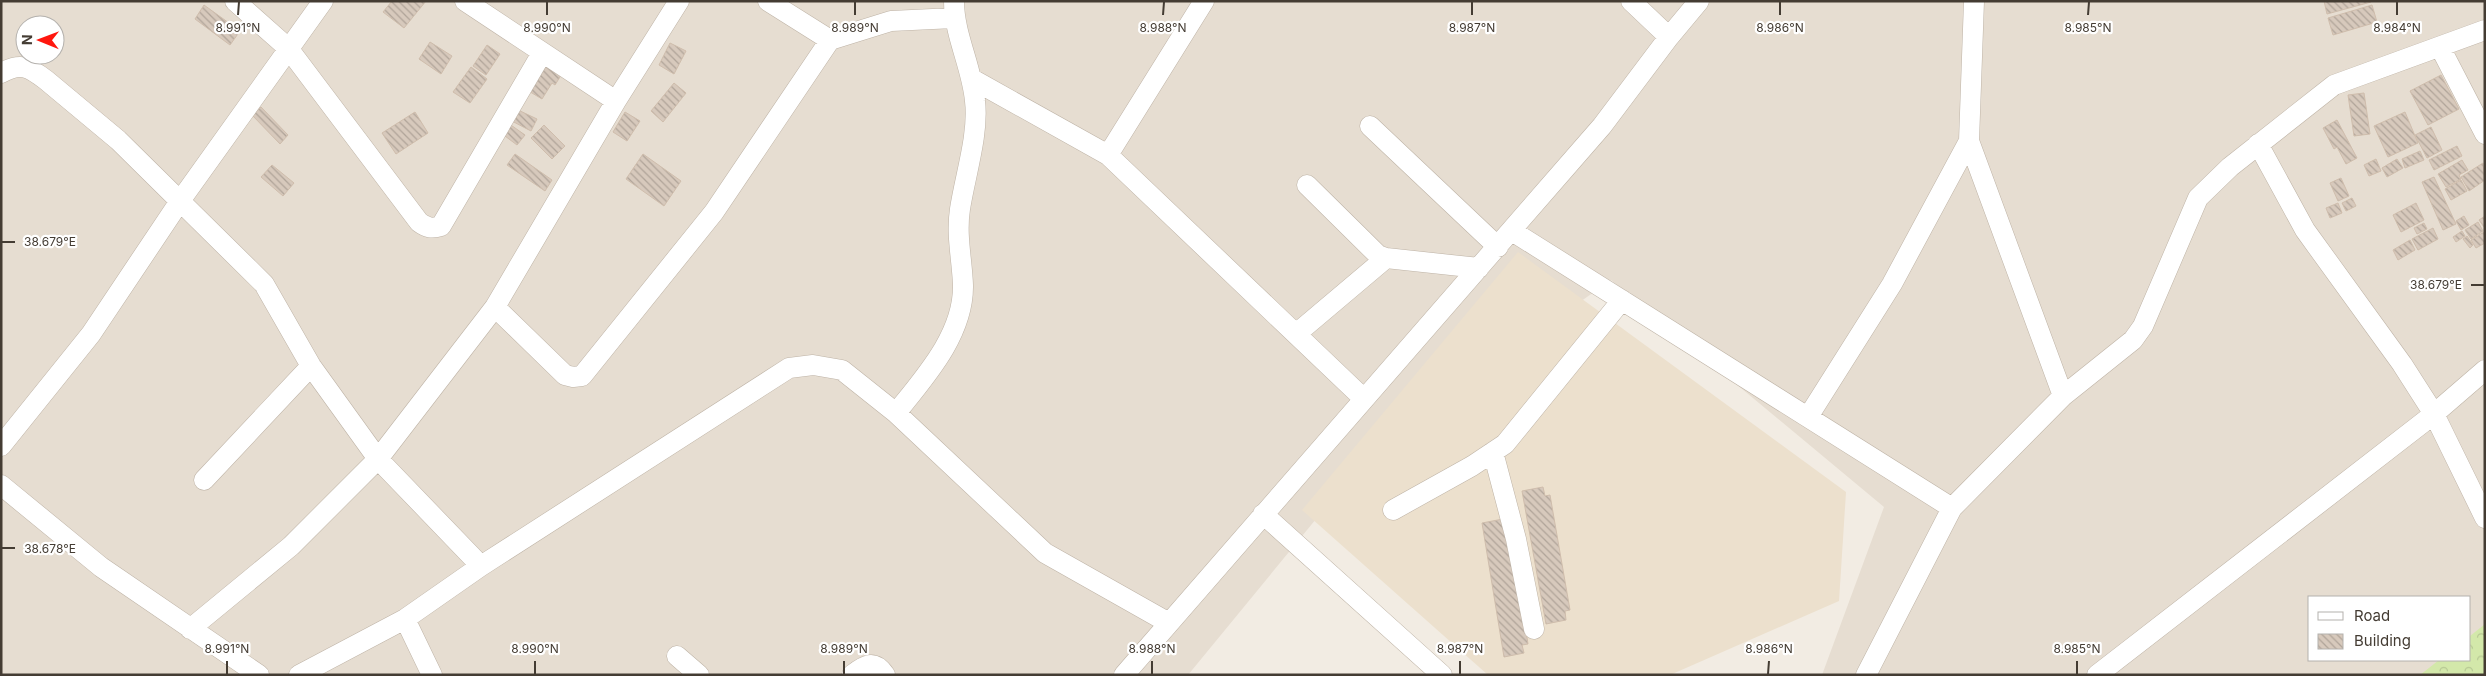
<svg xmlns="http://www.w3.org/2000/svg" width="2486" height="676" font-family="Inter,sans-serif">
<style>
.residential{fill:#e6ddd1;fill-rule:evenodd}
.education{fill:#ece0cd}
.forest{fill:url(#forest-crowns)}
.building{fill:url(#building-back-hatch);stroke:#cfbdac}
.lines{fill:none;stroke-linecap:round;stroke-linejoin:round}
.minor-casing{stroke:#beb3a6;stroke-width:21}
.minor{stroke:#fff;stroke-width:20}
.ticks{fill:none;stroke:#443c33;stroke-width:2}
.ticks-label{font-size:12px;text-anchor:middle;fill:#443c33;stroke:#fff;stroke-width:4.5;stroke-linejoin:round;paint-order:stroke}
</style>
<defs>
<pattern id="forest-crowns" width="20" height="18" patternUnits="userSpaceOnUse" patternTransform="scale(1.25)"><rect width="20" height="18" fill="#d3e8aa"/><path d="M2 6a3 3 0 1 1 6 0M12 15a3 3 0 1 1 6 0" fill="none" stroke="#b6c893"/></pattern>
<pattern id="building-back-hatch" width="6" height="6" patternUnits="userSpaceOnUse" patternTransform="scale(1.25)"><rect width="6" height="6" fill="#d7c9bc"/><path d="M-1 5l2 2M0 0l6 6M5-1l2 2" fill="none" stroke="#b0a499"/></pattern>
</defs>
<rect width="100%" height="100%" fill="#f2ece3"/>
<path class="residential" d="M1 1H2485V675H1822L1884 507 1611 280 1376 446 1188 675H1ZM25 25H55V55H25ZM2310 597H2470V660H2310Z"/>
<path class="education" d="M1518 252 1846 492 1839 601 1670 675H1488L1302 510Z"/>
<path class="forest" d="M2485 624V675H2420L2439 660H2470V636Z"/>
<path class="building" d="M392 1H426L404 28 383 12Z
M2324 1H2371V2L2327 14Z
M204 5 240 31 230 45 195 19Z
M2372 5 2377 22 2333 35 2328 18Z
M430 42 452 56 441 74 419 59Z
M670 43 686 51 674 74 659 65Z
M487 45 500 54 486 75 473 66Z
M543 61 563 72 555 85 552 83 542 99 527 90Z
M471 67 487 79 470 103 453 92Z
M2441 75 2459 109 2428 125 2410 91Z
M674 83 686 93 663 122 651 111Z
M2364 93 2370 134 2354 136 2348 95Z
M261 107 288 135 280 144 252 115Z
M516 109 537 119 531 131 510 120Z
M415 112 428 133 396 154 382 133Z
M625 112 640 121 627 141 613 132Z
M2405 112 2418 143 2388 157 2374 126Z
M2337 120 2357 158 2346 164 2337 147 2334 149 2323 128Z
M508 123 525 135 517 145 501 133Z
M544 125 565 146 552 159 531 138Z
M2431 127 2442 150 2427 158 2415 135Z
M2457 146 2462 156 2434 170 2429 160Z
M2420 151 2424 160 2405 168 2402 159Z
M515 154 552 180 545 191 507 165Z
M643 154 681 181 664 206 626 179Z
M2376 159 2381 171 2369 176 2364 165Z
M2397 159 2403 168 2387 177 2382 168Z
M2462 160 2468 170 2459 175 2461 179 2446 187 2438 174Z
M2483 163 2485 180 2469 191 2461 177Z
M272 165 294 183 283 196 261 177Z
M2434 177 2456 224 2443 230 2422 182Z
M2341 178 2349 196 2338 201 2330 183Z
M2461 180 2467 191 2451 200 2445 189Z
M2352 198 2356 206 2346 211 2342 203Z
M2338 203 2342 213 2330 218 2326 208Z
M2416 203 2424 220 2401 232 2393 215Z
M2464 216 2469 225 2461 230 2456 221Z
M2485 216V226L2484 227 2479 220Z
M2478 222 2483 231 2471 239 2465 230Z
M2424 223 2427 229 2417 234 2414 228Z
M2433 228 2438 239 2418 250 2412 239Z
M2462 231 2465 236 2456 242 2453 237Z
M2484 232 2485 243 2476 248 2471 240Z
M2467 236 2473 245 2470 248 2463 239Z
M2410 240 2415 250 2398 260 2393 250Z
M1543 487 1545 496 1550 495 1570 610 1565 611 1566 620 1546 624 1522 491Z
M1503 519 1510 528 1528 644 1522 645 1524 653 1504 657 1482 523Z"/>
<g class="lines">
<g class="minor-casing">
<path id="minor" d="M235 1 288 48 419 222C427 228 432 229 441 226L542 53
M465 1 616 101
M768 1 830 40
M1631 1 1669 37
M2440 47 2485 134
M1 73C21 62 29 67 46 80L118 140 264 284 311 366 378 459 481 566
M972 79 1108 155 1364 399
M1370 126 1498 247
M2258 144 2305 230 2402 364 2434 414 2485 518
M1108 155 1204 1
M1307 185 1378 255 1386 258 1479 268
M1512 231 1952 508 1866 675
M495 307 565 375 573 377 582 376 714 212 830 40 891 21 954 18
M1296 334 1386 258
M2063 396 2133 340 2143 326 2198 198 2230 167 2334 85 2485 30
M896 413C925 377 964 334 963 285 962 259 956 235 960 209 965 176 979 134 975 101 972 67 954 35 954 1
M1808 417 1892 284 1969 141 1974 1
M1 446 91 334 180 201 323 1
M1493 452 1516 539 1534 629
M204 480 311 366
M1 485 101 567 259 675
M1952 508 2063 396 1969 141
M1393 510 1472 466 1505 444 1622 300
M1263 514 1442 675
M405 619 432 675
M190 629 291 546 378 459 495 307 616 101 679 1
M677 656 699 675
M299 675 405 619 481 566 789 368 813 365 842 370 896 413 1045 553 1169 623
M852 675C865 665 874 659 885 675
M1124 675 1602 126 1669 37 1699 1
M2097 675 2434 414 2485 370"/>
</g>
<use href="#minor" class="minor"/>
</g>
<path class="ticks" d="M238 15 239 2M547 15V2M855 15V2M1163 15 1164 2M1472 15V2M1780 15V2M2088 15 2089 2M2397 15V2M2 242H15M2471 285H2484M2 548H15M227 674V661M535 674V661M844 674V661M1152 674V661M1460 674V661M1768 674 1769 661M2077 674V661"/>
<g class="ticks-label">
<text x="238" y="32">8.991°N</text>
<text x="547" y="32">8.990°N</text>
<text x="855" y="32">8.989°N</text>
<text x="1163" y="32">8.988°N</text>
<text x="1472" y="32">8.987°N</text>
<text x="1780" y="32">8.986°N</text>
<text x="2088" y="32">8.985°N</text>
<text x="2397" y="32">8.984°N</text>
<text x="50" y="246">38.679°E</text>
<text x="2436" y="289">38.679°E</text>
<text x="50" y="553">38.678°E</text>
<text x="227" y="653">8.991°N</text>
<text x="535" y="653">8.990°N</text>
<text x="844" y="653">8.989°N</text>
<text x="1152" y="653">8.988°N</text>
<text x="1460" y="653">8.987°N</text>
<text x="1769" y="653">8.986°N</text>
<text x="2077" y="653">8.985°N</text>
</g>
<rect width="2486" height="676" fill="none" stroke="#443c33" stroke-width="5"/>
<rect x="2308" y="596" width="162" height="65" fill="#ffffff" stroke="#b4b1ad"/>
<rect x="2318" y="612" width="25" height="8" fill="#ffffff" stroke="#b4b1ad"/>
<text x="2354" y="621" font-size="15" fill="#443c33">Road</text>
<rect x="2318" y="634" width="25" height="15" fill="url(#building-back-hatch)" stroke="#b4b1ad"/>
<text x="2354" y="646" font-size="15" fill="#443c33">Building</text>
<g transform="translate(40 40) rotate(271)"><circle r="24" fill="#ffffff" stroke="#b4b1ad"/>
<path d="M0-4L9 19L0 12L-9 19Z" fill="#ff170e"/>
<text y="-8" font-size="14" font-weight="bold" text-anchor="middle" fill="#443c33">N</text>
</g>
</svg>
